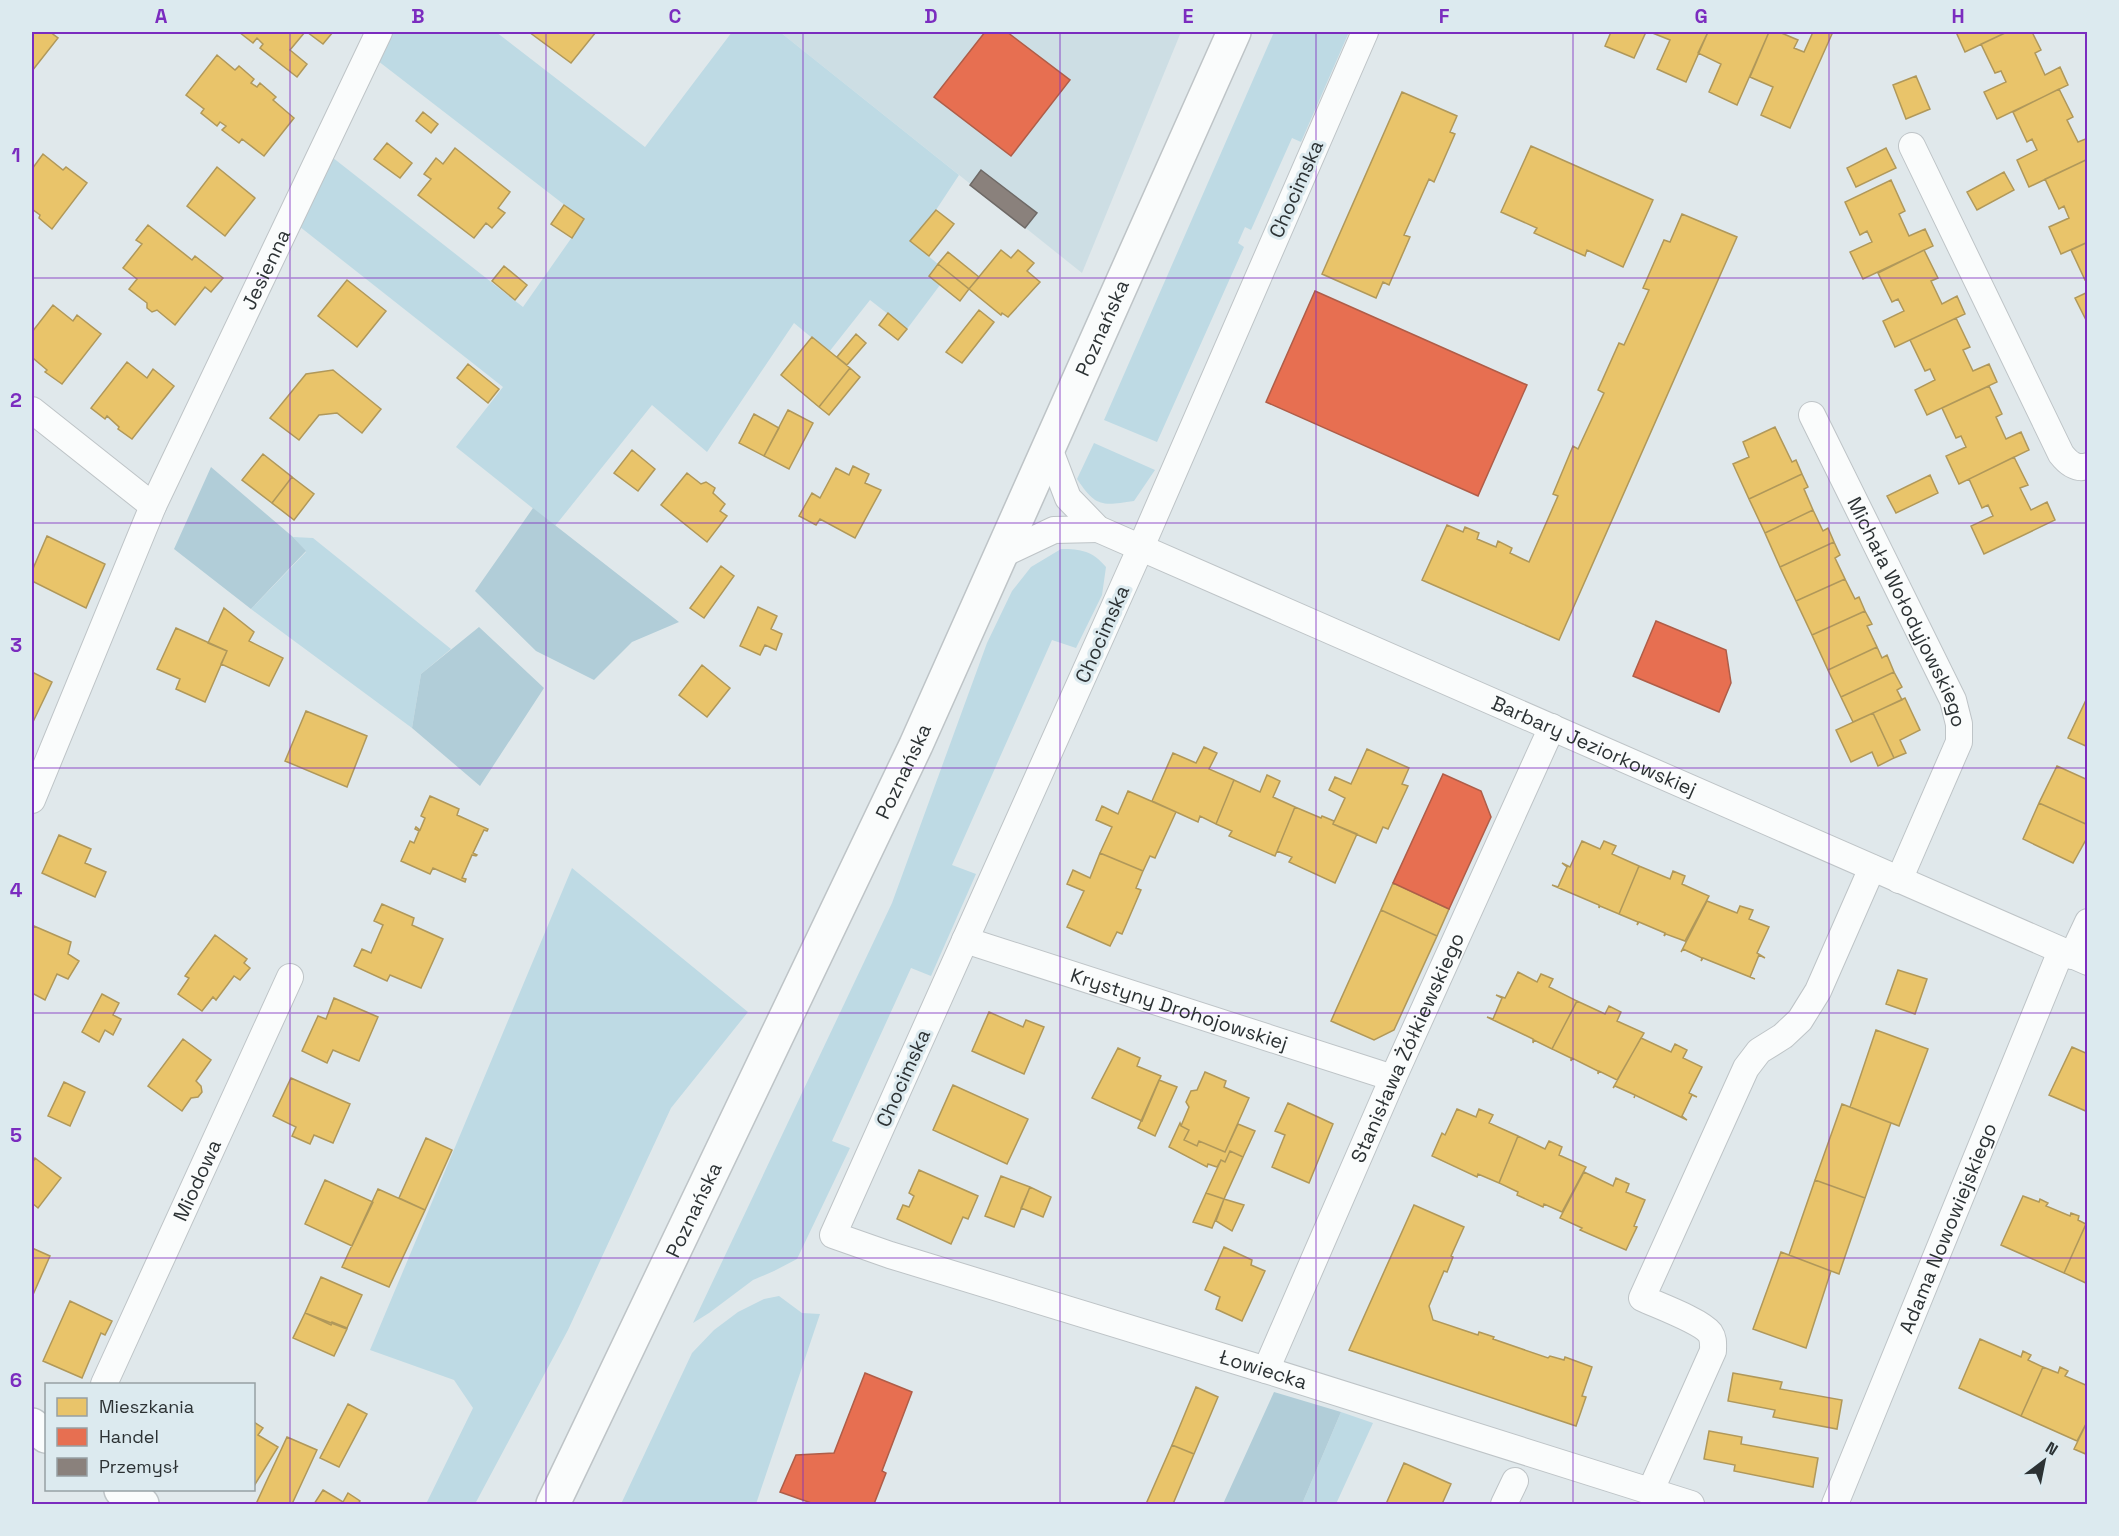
<svg xmlns="http://www.w3.org/2000/svg" width="2119" height="1536" font-family="'Space Grotesk',sans-serif">
<style>
.built{fill:#cddee4}
.green{fill:#bedae4}
.forest{fill:#b1cdd8}
.homes{fill:#e9c46a;stroke:#b0985a;stroke-width:1.5}
.shops{fill:#e76f51;stroke:#af5d48;stroke-width:1.5}
.industry{fill:#8a817c;stroke:#6e6966;stroke-width:1.5}
.lines{fill:none;stroke-linecap:round;stroke-linejoin:round}
.street-casing{stroke:#bec4c7;stroke-width:28}
.secondary-casing{stroke:#bec4c7;stroke-width:36}
.street{stroke:#fafcfc;stroke-width:26}
.secondary{stroke:#fafcfc;stroke-width:33}
.grid{fill:none;stroke:#7b2cbf;stroke-width:1.5;stroke-opacity:0.55}
.labels{text-anchor:middle;dominant-baseline:central;stroke-width:6;stroke-linejoin:round;paint-order:stroke}
.street-label{font-size:20px;fill:#2c3234;stroke:#dceaef}
.neatline{fill:none;stroke:#7b2cbf;stroke-width:2}
.grid-label{font-size:20px;text-anchor:middle;font-weight:bold;fill:#7b2cbf}
</style>
<rect width="100%" height="100%" fill="#e0e8eb"/>
<path class="built" d="M780 32H1181L1082 273Z"/>
<path class="green" d="M379 32H496L645 147 732 32H780L959 175 936 210 910 241 938 264 929 276 940 285 907 329 870 300 829 352 794 323 707 452 652 405 555 526 456 447 503 387 290 219 323 150 523 307 584 220 369 54Z
M1274 32H1349L1301 142 1292 138 1251 230 1245 227 1238 243 1244 247 1157 442 1104 420Z
M1094 443 1155 470 1134 501C1101 506 1096 507 1077 479Z
M293 537 313 538 451 649 421 674 412 728 251 609 306 552Z
M1061 549C1081 549 1093 551 1106 567L1102 595 1076 648 1052 640 952 865 976 874 931 976 911 968 832 1141 850 1148 797 1259 774 1271 753 1280 709 1313 693 1323 892 903 987 643 1012 591 1031 567Z
M572 868 748 1012 671 1108 568 1330 475 1504H426L473 1408 454 1380 370 1350Z
M779 1296 802 1313 820 1314 756 1504H621L692 1353 714 1330 738 1312 764 1299Z
M1341 1412 1373 1423 1336 1504H1302Z"/>
<path class="forest" d="M211 467 293 537 306 551 251 609 174 549Z
M533 508 679 622 632 642 594 680 536 651 475 591Z
M479 627 544 688 480 786 412 728 421 674Z
M1274 1392 1341 1412 1302 1504H1223Z"/>
<path class="homes" d="M32 32H50L58 38 32 71Z
M239 32H305L290 50 307 64 297 77 260 48 263 44 257 38 253 43Z
M307 32H333L323 44Z
M529 32H596L571 63Z
M1611 32H1646L1634 58 1605 46Z
M1650 32H1708L1686 82 1657 69 1670 40Z
M1708 32H1769L1737 105 1709 92 1721 64 1698 53Z
M1769 32H1779L1798 40 1794 48 1804 52 1813 32H1827L1832 34 1790 128 1761 115 1773 87 1750 77Z
M1956 32H2007L1965 52Z
M2007 32H2032L2041 50 2035 53 2045 75 2060 67 2068 85 1997 119 1984 92 2006 82 2001 71 1995 73 1981 44Z
M217 55 235 70 239 66 254 79 251 83 257 87 260 83 276 97 273 100 294 118 264 156 242 139 239 143 222 130 226 126 220 122 217 126 201 113 204 109 186 95Z
M1916 76 1930 109 1906 119 1893 85Z
M2059 89 2073 117 2067 120 2078 142 2088 138V159L2029 187 2017 160 2037 150 2032 139 2027 142 2013 112Z
M1402 92 1457 116 1450 132 1455 134 1434 182 1429 179 1404 235 1410 237 1389 285 1383 282 1376 298 1322 274Z
M423 112 438 124 431 133 416 121Z
M387 143 412 163 400 178 374 159Z
M1531 146 1653 200 1623 267 1587 250 1585 256 1534 233 1537 228 1501 212Z
M455 148 510 192 498 208 505 213 492 228 486 223 474 238 418 195 431 179 424 174 436 158 443 164Z
M1886 148 1896 168 1856 187 1847 168Z
M43 154 63 170 66 167 87 183 52 229 39 218 40 215 32 209V169Z
M2088 159V242L2061 254 2049 227 2069 218 2064 206 2059 209 2045 179Z
M217 167 255 198 225 236 187 206Z
M2004 172 2014 190 1977 210 1967 192Z
M1891 180 1905 211 1899 214 1909 236 1925 229 1933 246 1863 279 1850 252 1872 242 1867 231 1860 235 1845 202Z
M564 205 584 219 572 238 551 224Z
M936 210 954 224 929 256 910 241Z
M1682 214 1737 237 1559 640 1422 580 1447 525 1463 532 1465 527 1479 533 1477 539 1496 547 1498 541 1512 548 1510 553 1529 562 1558 496 1553 494 1573 446 1578 449 1604 393 1598 390 1619 343 1624 345 1649 290 1643 288 1664 240 1670 242Z
M148 225 192 260 195 256 223 278 211 292 205 287 175 325 157 310 152 312 147 308V303L129 289 137 279 123 268 142 244 136 240Z
M2088 242V279L2085 280 2071 250Z
M1001 250 1011 258 1018 250 1034 263 1027 271 1040 282 1008 317 1002 313 1001 315 969 289Z
M1924 250 1938 278 1931 281 1942 304 1957 296 1965 314 1895 347 1883 321 1904 311 1898 299 1892 302 1878 273Z
M948 252 979 277 969 289 938 264Z
M938 264 969 289 960 301 929 276Z
M504 266 527 285 515 300 492 281Z
M347 280 386 311 357 347 318 316Z
M2088 292V324L2075 298Z
M53 305 73 321 77 315 101 334 62 384 45 372 47 370 34 359 32 361V332Z
M979 310 994 322 962 363 946 352Z
M888 313 907 329 898 340 879 325Z
M1956 318 1970 347 1963 350 1973 371 1989 364 1997 382 1927 415 1915 390 1935 380 1930 369 1925 371 1910 340Z
M856 334 866 343 847 365 837 357Z
M812 337 850 368 819 407 781 375Z
M127 362 147 378 153 369 174 386 132 439 118 429 119 427 107 416 105 419 91 408Z
M468 364 499 389 488 403 457 378Z
M850 368 860 377 829 415 819 407Z
M333 370 381 409 362 433 337 413 319 415 299 440 270 418 306 374Z
M1989 386 2002 414 1996 417 2006 439 2021 432 2029 450 1959 484 1946 456 1966 447 1961 436 1956 438 1942 408Z
M788 410 813 423 789 469 764 456Z
M754 414 779 428 764 456 739 443Z
M1775 427 1792 462 1796 460 1802 474 1749 499 1733 464 1749 457 1743 442Z
M632 450 655 469 638 491 614 473Z
M263 454 292 477 272 503 242 480Z
M2014 457 2028 485 2020 488 2031 510 2047 502 2055 520 1984 554 1971 526 1993 516 1988 505 1982 508 1969 479Z
M853 466 869 474 865 483 881 490 855 538 820 519 816 525 799 516 812 493 820 498 836 468 849 475Z
M687 473 701 484 706 482 715 488 713 493 725 504 720 511 727 516 707 542 661 505Z
M1802 474 1808 487 1804 489 1813 510 1765 533 1749 499Z
M1930 475 1938 493 1896 513 1887 496Z
M292 477 314 494 294 520 272 503Z
M1813 510 1823 531 1828 528 1834 542 1780 567 1765 533Z
M47 536 105 564 86 608 32 581V571Z
M1834 542 1840 555 1835 558 1845 579 1796 601 1780 567Z
M721 566 734 576 704 618 690 608Z
M1845 579 1855 599 1859 597 1865 611 1812 635 1796 601Z
M758 607 777 616 771 629 782 634 776 650 765 645 760 655 740 646Z
M224 608 254 632 249 641 283 658 269 686 221 664 227 651 208 643Z
M1865 611 1872 624 1867 626 1877 647 1828 670 1812 635Z
M176 628 227 651 205 702 176 689 180 679 157 669Z
M1877 647 1882 658 1887 655 1894 672 1841 697 1828 670Z
M702 665 730 688 707 717 679 695Z
M32 672 52 682 32 724Z
M1894 672 1902 687 1897 690 1902 700 1853 722 1841 697Z
M1905 698 1920 730 1900 740 1906 753 1894 758 1873 713Z
M2086 700 2088 701V747L2068 738Z
M306 711 367 736 347 787 285 761Z
M1873 713 1894 758 1878 766 1872 752 1851 762 1836 730Z
M1204 747 1217 753 1209 769 1234 780 1216 824 1200 816 1198 822 1152 801 1173 753 1196 763Z
M1367 749 1409 768 1402 784 1408 786 1388 829 1383 827 1376 843 1333 824 1345 798 1329 790 1335 777 1351 784Z
M2057 766 2088 780V825L2039 803Z
M1267 775 1280 781 1273 797 1295 807 1275 856 1229 836 1232 831 1216 824 1234 780 1260 792Z
M1128 791 1176 812 1155 858 1150 856 1143 871 1100 853 1112 827 1096 820 1102 806 1118 814Z
M430 796 459 809 457 815 488 829 487 831 484 830 473 853 477 855 476 856 472 855 462 878 466 879 465 882 433 868 430 874 401 861 410 841 414 843 419 831 415 829 416 827 420 830 425 818 421 816Z
M2039 803 2088 825V836L2073 863 2023 839Z
M1295 807 1321 818 1322 816 1334 821 1333 824 1357 834 1335 883 1289 862 1292 857 1277 851Z
M59 835 91 849 85 863 106 872 95 897 42 873Z
M1582 841 1600 849 1604 841 1616 846 1612 854 1639 866 1619 914 1600 906 1599 908V905L1552 885 1558 887 1567 867 1562 863 1570 867Z
M1100 853 1143 871 1136 888 1141 890 1122 934 1117 932 1110 946 1067 927 1084 891 1067 884 1073 870 1090 878Z
M1639 866 1670 879 1673 871 1685 876 1682 884 1709 896 1685 941 1666 934 1664 936 1665 933 1639 922 1637 925 1638 922 1619 914Z
M1393 883 1449 909 1437 936 1381 910Z
M1707 901 1737 913 1740 906 1753 910 1749 919 1769 927 1757 953 1765 958 1759 955 1750 977 1755 979 1703 958 1701 961 1702 958 1683 949 1681 952Z
M382 904 414 918 412 925 443 939 421 988 390 975 387 981 354 966 362 949 371 953 383 925 374 921Z
M1381 910 1437 936 1394 1030 1374 1040 1331 1021Z
M34 926 71 942 68 954 79 961 68 979 57 974 45 1000 32 993V930Z
M215 935 247 959 244 963 250 968 240 980 234 976 216 1000 213 997 202 1011 178 994 189 978 185 976Z
M1898 970 1927 979 1915 1014 1886 1004Z
M1518 972 1537 982 1541 974 1553 979 1549 987 1577 1001 1552 1049 1534 1040 1533 1043V1039L1487 1017 1493 1019 1502 998 1496 995 1505 998Z
M102 994 119 1003 113 1015 121 1019 113 1035 105 1030 99 1042 82 1032Z
M334 998 378 1017 359 1061 333 1050 327 1063 302 1051 318 1016 326 1019Z
M1577 1001 1605 1014 1609 1006 1621 1012 1617 1021 1644 1033 1617 1080 1599 1071 1598 1074V1071L1572 1058 1571 1061V1058L1552 1049Z
M989 1012 1023 1027 1026 1020 1044 1027 1024 1074 972 1051Z
M1876 1030 1928 1049 1899 1126 1850 1107Z
M1641 1038 1671 1052 1675 1044 1687 1050 1683 1058 1702 1067 1689 1093 1697 1097 1692 1095 1682 1116 1687 1120 1635 1095 1634 1098 1635 1095 1615 1086 1613 1088Z
M183 1039 211 1060 196 1081 201 1086 202 1092 198 1097 191 1098 182 1111 148 1086Z
M2072 1047 2088 1054V1112L2049 1095Z
M1118 1048 1140 1058 1137 1066 1161 1076 1142 1121 1092 1098Z
M1205 1072 1226 1081 1224 1087 1249 1098 1225 1152 1199 1141 1197 1146 1184 1140 1189 1130 1181 1126 1189 1107 1186 1102 1191 1091 1197 1090Z
M291 1078 350 1104 333 1143 314 1135 310 1144 292 1136 296 1127 273 1116Z
M1159 1080 1177 1087 1155 1136 1138 1128Z
M64 1082 85 1092 70 1126 48 1116Z
M953 1085 1028 1119 1007 1164 933 1130Z
M1288 1103 1333 1124 1309 1183 1272 1167 1285 1135 1275 1131Z
M1842 1104 1891 1123 1865 1198 1815 1180Z
M1457 1109 1476 1117 1479 1109 1493 1115 1489 1123 1518 1136 1499 1183 1478 1174 1477 1177 1432 1156 1442 1133 1445 1135Z
M1180 1123 1181 1126 1189 1130 1184 1140 1197 1146 1199 1141 1225 1152 1238 1124 1255 1131 1243 1157 1230 1151 1225 1162 1221 1160 1217 1167 1208 1164 1207 1167 1169 1147Z
M1518 1136 1545 1149 1549 1141 1562 1147 1559 1155 1586 1167 1562 1212 1544 1204 1543 1207 1517 1195 1518 1192 1499 1183Z
M426 1138 452 1150 425 1210 399 1198Z
M1230 1151 1243 1157 1224 1199 1206 1193 1221 1160 1225 1162Z
M35 1158 61 1178 38 1208 32 1203V1164Z
M919 1170 978 1196 968 1219 963 1217 951 1244 897 1219 903 1205 909 1207 914 1196 909 1193Z
M1584 1172 1613 1186 1616 1178 1629 1184 1626 1192 1645 1200 1634 1226 1637 1227 1626 1250 1580 1230 1582 1228 1560 1218Z
M1001 1176 1030 1187 1014 1227 985 1216Z
M325 1180 373 1202 352 1246 305 1224Z
M1815 1180 1865 1198 1839 1274 1789 1255Z
M1030 1187 1051 1197 1043 1217 1021 1208Z
M378 1189 425 1210 389 1287 342 1267Z
M1206 1193 1224 1199 1212 1228 1193 1222Z
M2023 1196 2039 1202 2040 1199 2048 1203 2046 1206 2070 1216 2071 1213 2079 1216 2078 1220 2086 1224 2064 1273 2001 1245Z
M1224 1199 1244 1205 1232 1231 1216 1221Z
M1414 1205 1464 1227 1451 1256 1453 1257 1447 1272 1444 1271 1429 1306 1433 1320 1478 1335 1479 1332 1494 1337 1493 1339 1548 1358 1550 1356 1564 1360 1565 1357 1592 1367 1582 1396 1586 1397 1576 1426 1349 1350Z
M2086 1224 2088 1225V1284L2064 1273Z
M1224 1247 1252 1260 1251 1265 1265 1271 1242 1321 1216 1309 1220 1297 1205 1290Z
M32 1248 50 1256 32 1297Z
M1781 1252 1831 1271 1806 1348 1753 1329Z
M321 1277 362 1295 347 1328 332 1322 331 1325 305 1313Z
M70 1301 112 1321 105 1335 101 1333 82 1378 43 1361Z
M305 1313 347 1329 334 1356 293 1338Z
M1980 1339 2021 1357 2023 1351 2031 1355 2028 1360 2043 1367 2021 1416 1959 1388Z
M2043 1367 2058 1373 2060 1367 2068 1371 2065 1376 2088 1386V1420L2077 1441 2021 1416Z
M1733 1373 1782 1382 1780 1389 1842 1400 1837 1429 1773 1417 1775 1410 1728 1401Z
M1196 1387 1218 1397 1194 1454 1172 1445Z
M348 1404 367 1414 339 1467 320 1458Z
M2088 1420V1455L2074 1449Z
M254 1422 263 1428 258 1435 278 1447 254 1486Z
M1709 1431 1742 1437 1741 1444 1818 1458 1813 1487 1734 1471 1735 1465 1704 1459Z
M287 1437 317 1450 292 1504H256Z
M1172 1445 1194 1454 1173 1504H1146Z
M1404 1463 1451 1484 1442 1504H1386Z
M323 1490 343 1502 348 1493 360 1501 358 1504H314Z"/>
<path class="shops" d="M985 32H1007L1070 80 1011 156 934 97Z
M1315 291 1527 385 1478 496 1266 402Z
M1656 621 1726 650 1731 683 1719 712 1633 676Z
M1443 774 1481 791 1491 817 1449 909 1393 883Z
M865 1373 912 1392 882 1471 886 1473 874 1504H814L780 1492 796 1455 834 1453Z"/>
<path class="industry" d="M981 170 1037 213 1025 228 970 185Z"/>
<g class="lines">
<g class="street-casing">
<g id="street">
<path id="s1" d="M1365 32 1141 547 833 1235 890 1255 1266 1370 1691 1504"/>
<path d="M1912 146 2061 454C2068 463 2076 470 2088 466"/>
<path d="M32 410 153 506"/>
<path id="s2" d="M1812 415 1953 700 1959 724V742L1899 880"/>
<path id="s3" d="M1049 448 1068 498 1098 529 2088 962"/>
<path d="M1001 555 1054 530 1098 529"/>
<path id="s4" d="M32 800 153 506 379 32"/>
<path id="s5" d="M965 940 1393 1078"/>
<path d="M2072 956 2088 922"/>
<path id="s6" d="M1266 1370 1393 1078 1552 727"/>
<path id="s7" d="M104 1384 290 977"/>
<path d="M1650 1492 1713 1351C1713 1344 1714 1339 1710 1333 1701 1321 1657 1305 1642 1298L1746 1068 1759 1051 1783 1036 1800 1020 1818 991 1872 868"/>
<path d="M1504 1504 1515 1481"/>
<path id="s8" d="M1835 1504 2061 951"/>
</g>
</g>
<g class="secondary-casing">
<g id="secondary">
<path d="M32 1425 46 1436"/>
<path d="M121 1490 142 1504"/>
<path id="s9" d="M553 1504 916 745 1234 32"/>
</g>
</g>
<use href="#street" class="street"/>
<use href="#secondary" class="secondary"/>
</g>
<path class="grid" d="M290 32V1504M546 32V1504M803 32V1504M1060 32V1504M1316 32V1504M1573 32V1504M1829 32V1504M32 278H2088M32 523H2088M32 768H2088M32 1013H2088M32 1258H2088"/>
<g class="labels">
<g class="street-label">
<text transform="translate(1296 189) rotate(-66)">Chocimska</text>
<text stroke="none"><textPath href="#s4" startOffset="580">Jesienna</textPath></text>
<text stroke="none"><textPath href="#s9" startOffset="1298">Poznańska</textPath></text>
<text stroke="none"><textPath href="#s2" startOffset="219">Michała Wołodyjowskiego</textPath></text>
<text transform="translate(1102 634) rotate(-66)">Chocimska</text>
<text stroke="none"><textPath href="#s3" startOffset="638">Barbary Jeziorkowskiej</textPath></text>
<text stroke="none"><textPath href="#s9" startOffset="812">Poznańska</textPath></text>
<text stroke="none"><textPath href="#s5" startOffset="225">Krystyny Drohojowskiej</textPath></text>
<text stroke="none"><textPath href="#s6" startOffset="352">Stanisława Żółkiewskiego</textPath></text>
<text transform="translate(903 1078) rotate(-66)">Chocimska</text>
<text stroke="none"><textPath href="#s7" startOffset="224">Miodowa</textPath></text>
<text stroke="none"><textPath href="#s9" startOffset="326">Poznańska</textPath></text>
<text stroke="none"><textPath href="#s8" startOffset="298">Adama Nowowiejskiego</textPath></text>
<text stroke="none"><textPath href="#s1" startOffset="1766">Łowiecka</textPath></text>
</g>
</g>
<rect width="2119" height="1536" fill="none" stroke="#dceaef" stroke-width="66"/>
<rect x="45" y="1383" width="210" height="108" fill="#dceaef" stroke="#96a0a4" stroke-width="1.5"/>
<rect x="57" y="1398" width="30" height="18" fill="#e9c46a" stroke="#96a0a4" stroke-width="1.5"/>
<text x="99" y="1413" font-size="18" fill="#2c3234">Mieszkania</text>
<rect x="57" y="1428" width="30" height="18" fill="#e76f51" stroke="#96a0a4" stroke-width="1.5"/>
<text x="99" y="1443" font-size="18" fill="#2c3234">Handel</text>
<rect x="57" y="1458" width="30" height="18" fill="#8a817c" stroke="#96a0a4" stroke-width="1.5"/>
<text x="99" y="1473" font-size="18" fill="#2c3234">Przemysł</text>
<g transform="translate(2044 1461) rotate(32)" stroke="#dceaef" stroke-width="4.5" paint-order="stroke">
<path d="M0-4.5L10 22L0 15L-10 22Z" fill="#2c3234"/>
<text y="-9" font-size="16" font-weight="bold" text-anchor="middle" fill="#2c3234">N</text>
</g>
<rect x="33" y="33" width="2053" height="1470" class="neatline"/>
<g class="grid-label">
<text x="161" y="23">A</text>
<text x="418" y="23">B</text>
<text x="675" y="23">C</text>
<text x="931" y="23">D</text>
<text x="1188" y="23">E</text>
<text x="1444" y="23">F</text>
<text x="1701" y="23">G</text>
<text x="1958" y="23">H</text>
<text x="16" y="162">1</text>
<text x="16" y="407">2</text>
<text x="16" y="652">3</text>
<text x="16" y="897">4</text>
<text x="16" y="1142">5</text>
<text x="16" y="1387">6</text>
</g>
</svg>
